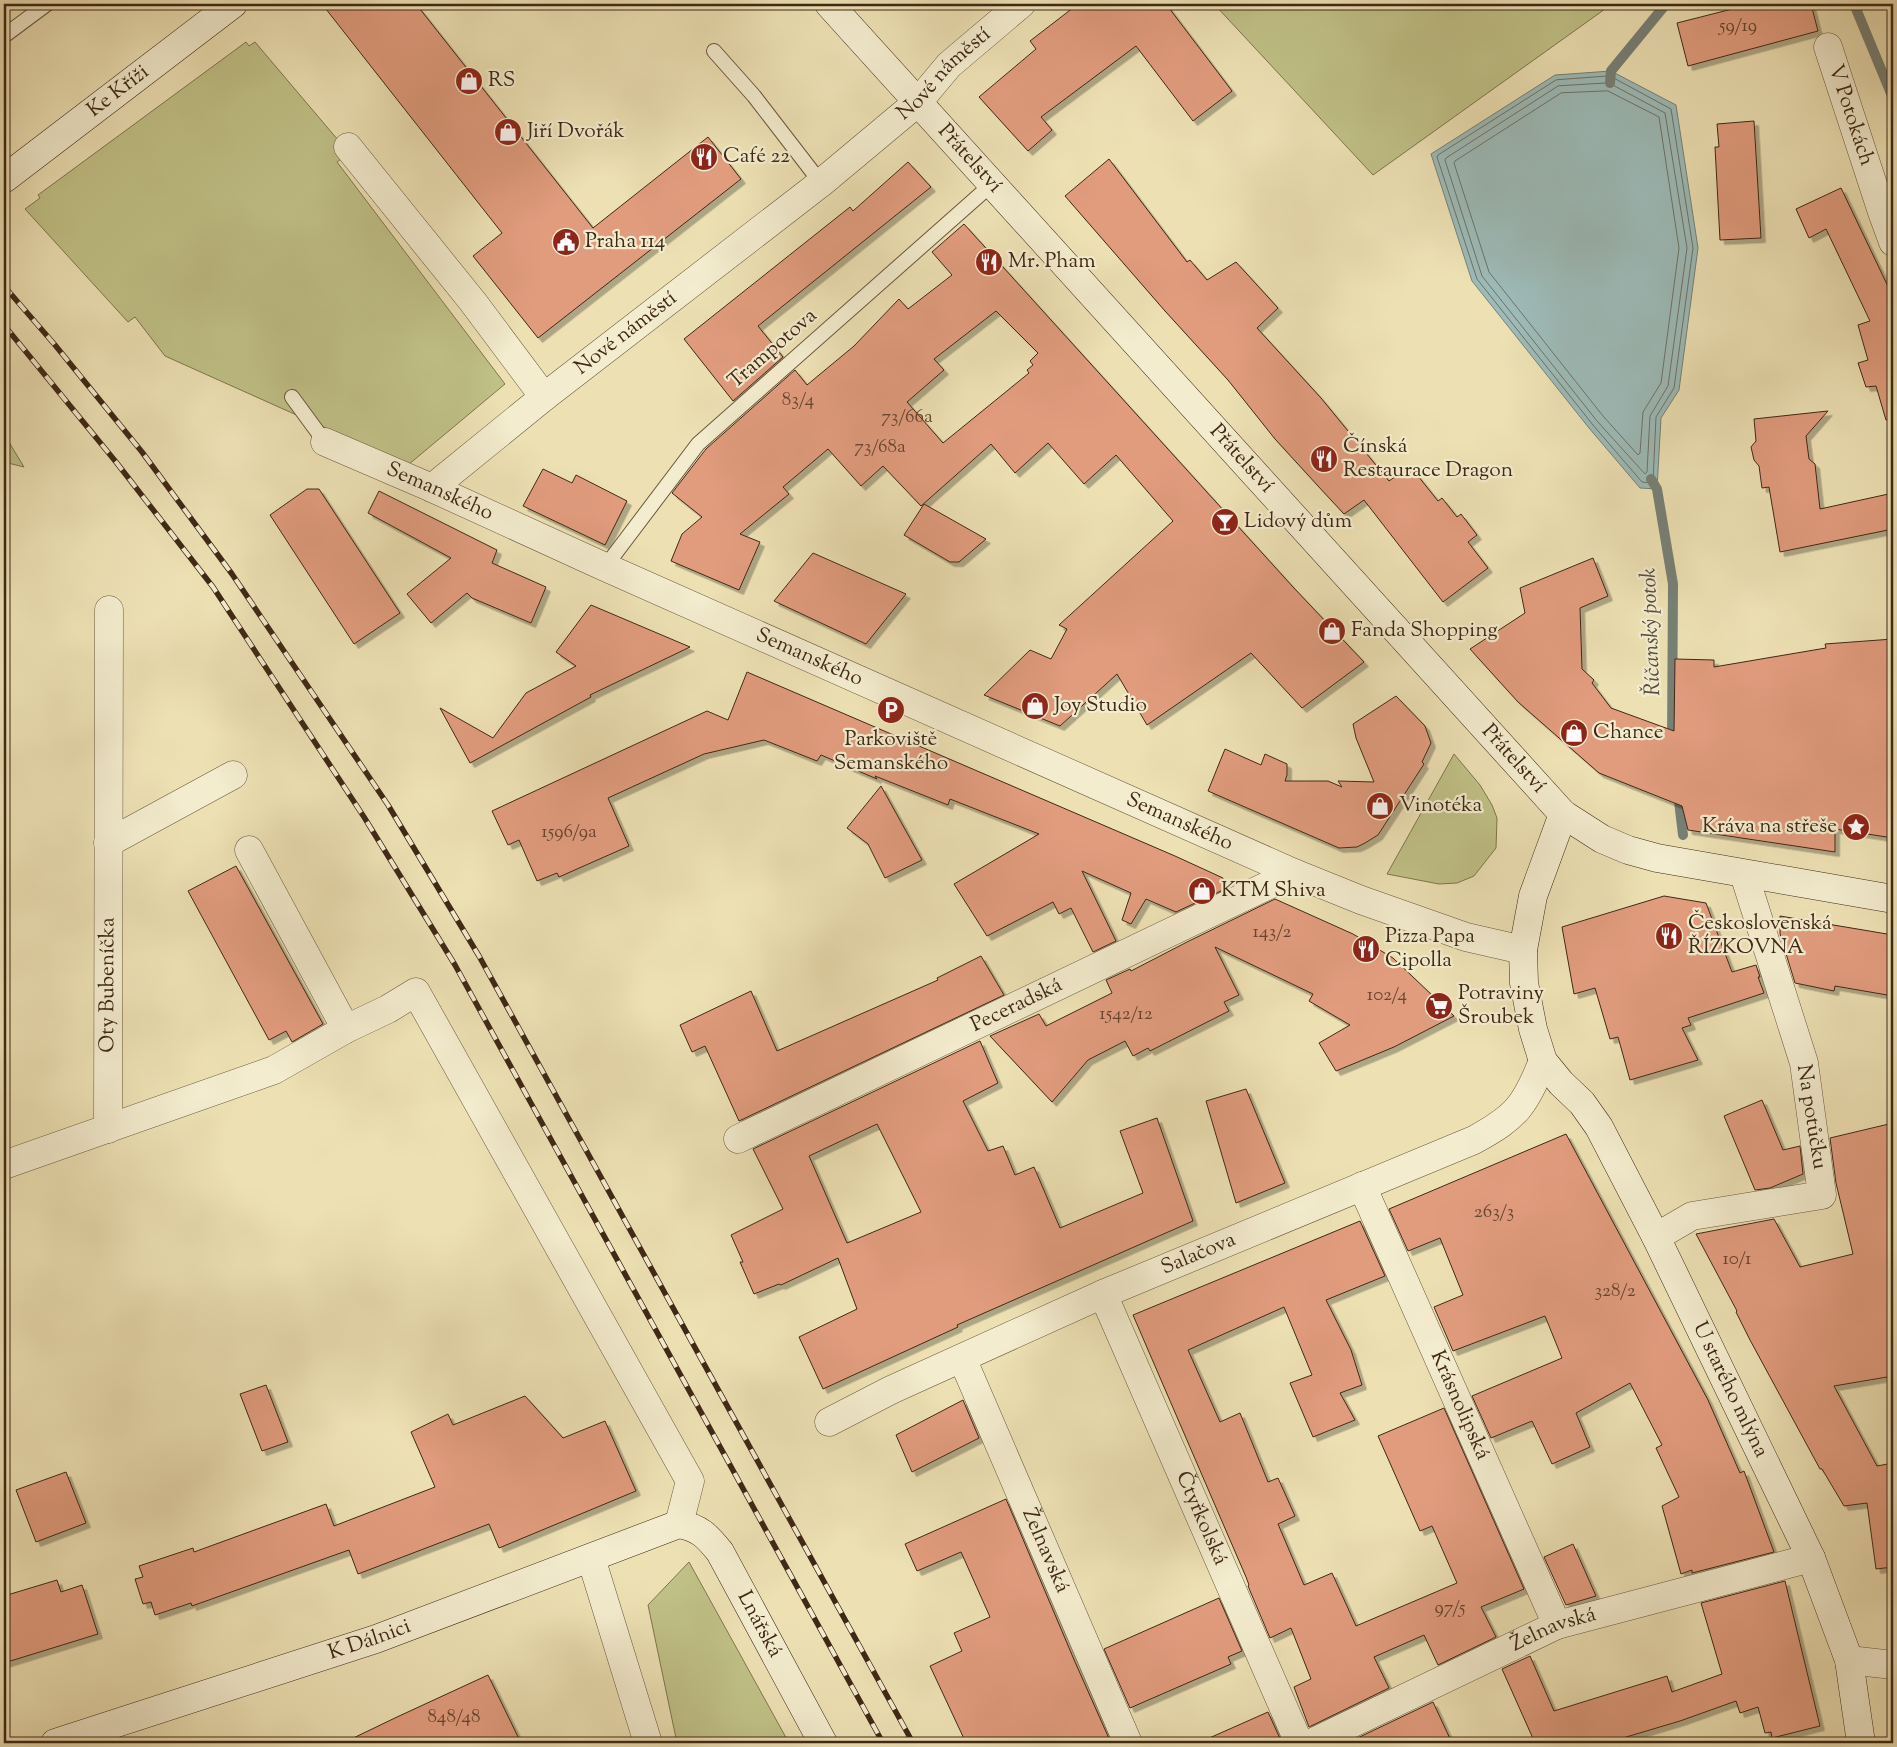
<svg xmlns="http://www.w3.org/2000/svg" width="1897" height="1747" font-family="'Sorts Mill Goudy',serif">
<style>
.green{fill:#c0c187;stroke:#80744e}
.water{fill:#9dbbb8;stroke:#778077}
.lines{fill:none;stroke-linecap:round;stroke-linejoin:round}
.shore{stroke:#6e7267;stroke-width:1}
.stream{stroke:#778077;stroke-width:10}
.building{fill:#e19c7e;stroke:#3f2816;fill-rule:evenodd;filter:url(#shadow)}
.lane-casing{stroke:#6a563e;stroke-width:16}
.street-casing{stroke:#6a563e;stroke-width:29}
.secondary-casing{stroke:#3f2816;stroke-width:29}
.lane{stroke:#f3ecce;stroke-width:14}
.street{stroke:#f3ecce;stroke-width:28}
.secondary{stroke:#f3ecce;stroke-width:28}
.rail-casing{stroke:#3f2816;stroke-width:5.5}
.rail{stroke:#f3ecce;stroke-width:4;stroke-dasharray:11;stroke-linecap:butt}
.labels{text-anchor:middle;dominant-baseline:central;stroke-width:4.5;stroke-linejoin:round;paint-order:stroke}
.number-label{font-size:19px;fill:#684530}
.street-label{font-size:21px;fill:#3f2816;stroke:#f3ecce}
.poi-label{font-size:21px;fill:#3f2816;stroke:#f3ecce;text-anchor:start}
.water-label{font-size:22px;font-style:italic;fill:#564d3e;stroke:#f3ecce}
</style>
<defs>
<filter id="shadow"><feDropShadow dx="4.5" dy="4.5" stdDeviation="0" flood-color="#0004"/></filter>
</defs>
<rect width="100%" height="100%" fill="#ede1b4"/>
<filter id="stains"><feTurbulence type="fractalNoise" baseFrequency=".004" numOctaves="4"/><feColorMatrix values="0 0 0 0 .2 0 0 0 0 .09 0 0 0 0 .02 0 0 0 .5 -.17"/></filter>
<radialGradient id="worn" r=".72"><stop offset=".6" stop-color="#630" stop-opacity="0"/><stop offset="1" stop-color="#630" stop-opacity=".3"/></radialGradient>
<path class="green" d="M1214 4H1612L1373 175Z
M246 42 249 46 255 42 349 153 337 162 505 384 408 465 165 356 135 317 128 322 25 209 40 198 38 195Z
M4 434 24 467 4 462Z
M1454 754 1480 785 1492 805 1497 818 1496 848 1474 876 1457 883 1439 884 1387 874Z
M689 1562 789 1743H677L648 1605Z"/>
<path class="water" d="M1611 71 1676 105 1698 248 1679 390 1661 418 1657 489 1640 488 1589 428 1472 281 1431 154 1555 75Z"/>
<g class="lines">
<path class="shore" d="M1610 76 1671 109 1693 248 1674 388 1656 417 1653 481 1650 483 1642 482 1593 425 1477 279 1437 157 1438 155 1556 80Z
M1609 83 1665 113 1687 248 1668 386 1650 416 1647 472 1645 474 1597 421 1482 276 1445 160 1446 158 1558 86Z
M1608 91 1659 117 1679 248 1661 383 1643 412 1640 453 1638 455 1603 416 1489 272 1454 163 1455 161 1561 93Z"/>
<path class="stream" d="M1854 4 1893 98
M1610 83 1611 71 1666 4
M1651 479 1657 489 1673 584 1672 744
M1678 793 1683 835"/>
</g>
<path class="building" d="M322 4H416L593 228 708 137 741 179 538 338 473 256 502 233Z
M1078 4H1166L1232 91 1193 121 1136 46 1041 117 1052 130 1028 151 979 97 1036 49 1030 41Z
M1752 4H1811L1818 31 1688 66 1677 23Z
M1754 121 1761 238 1720 240 1715 147H1719L1717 124Z
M1109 159 1187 262 1190 260 1207 280 1236 262 1278 308 1257 328 1321 398 1389 481 1410 466 1438 501 1442 498 1457 517 1461 514 1477 535 1468 542 1488 568 1443 602 1364 500 1344 514 1318 486 1275 439 1228 380 1165 311 1065 196Z
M908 162 931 187 758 326 783 357 733 401 684 339 850 207 853 211Z
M1841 188 1893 297V419L1886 420 1876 386 1866 387 1858 363 1868 360 1858 325 1870 321 1826 229 1809 238 1796 209Z
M964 224 1293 587 1364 662 1302 708 1251 653 1147 725 1117 674 1060 726 984 695 1030 650 1051 659 1067 629 1059 625 1173 521 1116 455 1084 484 1048 443 1015 473 991 444 921 506 883 466 861 486 828 449 783 487 789 494 740 534 760 542 739 590 671 561 682 534 702 517 672 493 706 449 795 370 807 385 854 346 899 299 908 309 952 275 932 252ZM996 311 1038 353 1030 361 1033 365 1027 370 1029 373 943 443 907 402 944 370 934 359Z
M1828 411 1806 436 1809 459 1815 464 1820 509 1893 493V529L1780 552 1769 487 1762 488 1759 466 1754 460 1751 447 1756 441 1754 419Z
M543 469 572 483 576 475 627 501 605 545 523 506Z
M307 489H319L400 613 354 644 270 515Z
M379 491 497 550 492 563 546 587 531 623 472 598 467 593 431 623 407 594 451 558 368 513Z
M924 504 986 539 959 562H950L904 535Z
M813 553 906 594 866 644 774 601Z
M1593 558 1608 596 1580 608 1582 669 1594 680 1592 683 1611 708 1674 731 1675 659 1714 660V667L1826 648 1825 644 1893 639V838L1835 829V852L1688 830 1682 806 1599 773 1518 702 1470 649 1525 613 1520 588Z
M591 605 690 647 590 695 591 697 470 763 440 708 493 738 526 693 576 666 556 652Z
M747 672 1175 856 1223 878V890L1176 912 1146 899 1131 924 1122 920 1131 893 1082 871 1116 941 1093 952 1071 908 1059 914 1053 902 987 936 954 884 1039 834 950 799 948 805 875 776 877 779 821 755 817 761 764 740 704 754 608 798 629 846 559 877 557 873 537 881 519 840 508 845 492 811 707 711 728 720Z
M1396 696 1425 726 1431 743 1422 762 1424 764 1378 835 1365 843 1357 847 1339 848 1208 791 1225 749 1261 765 1265 754 1287 764V775L1285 781H1328L1342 787 1338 781 1374 782 1356 738 1353 724Z
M881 786 922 860 885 878 868 844 847 828Z
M236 866 323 1024 292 1042 286 1031 269 1040 188 891Z
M1664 896 1706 903 1732 972 1756 965 1760 977H1758L1764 993 1688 1018 1691 1025 1682 1028 1698 1060 1630 1080 1618 1037 1610 1039 1595 988 1574 994 1562 927Z
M1275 899 1353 934 1393 958 1454 1016 1394 1047 1336 1071 1319 1043 1350 1025 1309 1001 1313 994 1215 947 1239 995 1224 1002 1229 1011 1150 1051 1148 1048 1133 1056 1125 1041 1088 1060 1052 1102 990 1036 1039 1014 1046 1026 1112 993 1106 980 1130 969 1131 971 1187 942Z
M1780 916 1893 935V996L1835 986 1834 991 1795 983 1780 934Z
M981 956 1004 995 739 1121 705 1046 692 1052 680 1025 751 991 777 1051 938 980 937 978Z
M980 1041 998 1083 963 1101 988 1151 1003 1146 1015 1175 1034 1167 1060 1228 1143 1193 1120 1131 1157 1118 1193 1221 957 1325 958 1327 823 1389 799 1337 857 1309 838 1258 781 1285 779 1284 754 1294 740 1262H743L731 1235 783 1209 753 1149ZM877 1124 921 1212 847 1243 809 1156Z
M1246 1089 1285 1183 1236 1203 1206 1101Z
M1762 1100 1783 1150 1800 1146 1803 1174 1770 1188 1755 1190 1724 1116Z
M1893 1123V1376L1834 1386 1877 1466 1893 1463V1567L1876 1569 1867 1503 1844 1506 1822 1469H1820L1750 1340 1736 1312 1737 1311 1696 1234 1774 1219 1800 1267 1853 1254 1836 1183 1830 1138Z
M1566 1134 1708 1400 1740 1473 1744 1471 1774 1552 1692 1573V1570L1681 1574 1662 1506 1679 1497 1656 1448 1662 1445 1630 1383 1576 1413 1590 1447 1552 1464 1532 1421 1491 1438 1472 1396 1562 1358 1545 1316 1453 1351 1434 1307 1463 1295 1440 1238 1408 1251 1389 1209Z
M1360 1221 1385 1276 1326 1300 1351 1350 1362 1385 1340 1393 1355 1420 1313 1437 1290 1383 1312 1375 1284 1307 1188 1350 1220 1422 1240 1413 1268 1482 1278 1478 1295 1516 1278 1524 1304 1585 1332 1573 1356 1626 1457 1583 1432 1526 1420 1531 1378 1436 1444 1408 1524 1589 1481 1607 1496 1637 1438 1665 1424 1635 1374 1657 1389 1688 1309 1727 1294 1687 1311 1679 1291 1628 1270 1638 1248 1586 1249 1585 1246 1577 1133 1315Z
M266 1385 288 1442 262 1451 240 1394Z
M525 1396 563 1438 605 1421 636 1491 499 1548 489 1524 358 1574 349 1550 192 1606 191 1603 155 1615 151 1602 143 1604 135 1579 143 1577 139 1566 193 1548 194 1552 326 1504 334 1526 435 1487 411 1432 448 1414 453 1425Z
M963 1400 979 1438 912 1472 896 1435Z
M66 1472 86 1523 36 1542 16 1490Z
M1006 1499 1075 1662 1111 1743H966L930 1666 962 1651 954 1633 990 1617 961 1552 917 1571 905 1544Z
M1573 1544 1596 1596 1566 1605 1544 1557Z
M57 1580 61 1592 82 1585 98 1634 4 1663V1596Z
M1785 1581 1820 1726 1772 1738 1771 1732 1765 1733 1758 1707 1740 1713 1736 1701 1680 1721 1606 1743H1535L1502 1669 1530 1656 1554 1711 1667 1676 1672 1692 1722 1674 1701 1603Z
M1219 1598 1242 1651 1228 1657 1231 1664 1130 1708 1104 1649Z
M488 1675 521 1743H343L397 1717Z
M1433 1702 1452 1743H1347Z
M1268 1712 1282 1743H1198Z"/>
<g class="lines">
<g class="lane-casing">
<path id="lane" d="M4 36 47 4
M714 51 754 96 821 183
M292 397 325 442
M605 567 698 444 992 184"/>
</g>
<g class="street-casing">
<g id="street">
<path id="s1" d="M1828 47 1882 212 1893 242"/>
<path d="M348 147 473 302 544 397"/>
<path id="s2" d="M325 442 432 488 605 567 1294 873 1361 900 1466 937 1523 950"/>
<path id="s3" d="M432 488 544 397 821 183 918 102 949 65 1021 4"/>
<path d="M108 843 233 775"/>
<path d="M249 850 346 1029"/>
<path id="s4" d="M108 1129 109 610"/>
<path id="s5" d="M738 1139 1294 873"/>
<path d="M4 1165 274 1070 346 1029 388 1009 416 992 690 1481 679 1524"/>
<path id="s6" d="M1362 1186 1557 1625"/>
<path d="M1656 1237 1692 1216 1822 1195 1804 1063 1744 874"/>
<path id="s7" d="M1103 1294 1299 1743"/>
<path id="s8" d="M962 1358 1128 1743"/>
<path id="s9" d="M829 1422 891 1390 1103 1294 1474 1140C1518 1116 1524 1106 1543 1061"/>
<path d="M591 1558 648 1743"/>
<path d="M1849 1660 1893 1665"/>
<path id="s10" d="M1311 1743 1557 1625 1811 1558"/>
</g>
</g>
<g class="secondary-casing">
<g id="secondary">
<path id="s11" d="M829 4 1563 814 1602 839 1628 850 1657 858 1893 899"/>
<path id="s12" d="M4 179 233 4"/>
<path id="s13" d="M1563 814 1533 896 1523 950 1524 983 1533 1029 1543 1061 1561 1083 1582 1103 1599 1127 1656 1237 1811 1558 1849 1660 1861 1743"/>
<path id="s14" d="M55 1743 376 1639 679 1524C700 1528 707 1536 720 1552L823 1743"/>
</g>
</g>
<use href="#lane" class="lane"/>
<use href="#street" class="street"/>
<use href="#secondary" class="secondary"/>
<g class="rail-casing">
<path id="rail" d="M4 286 55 345 142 452 232 574 388 805 479 956 913 1743
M4 325 116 462 213 587 364 817 455 965 883 1743"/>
</g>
<use href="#rail" class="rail"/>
</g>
<defs>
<g id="shop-disc" transform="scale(1.4375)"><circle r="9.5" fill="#8f2418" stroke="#f3ecce"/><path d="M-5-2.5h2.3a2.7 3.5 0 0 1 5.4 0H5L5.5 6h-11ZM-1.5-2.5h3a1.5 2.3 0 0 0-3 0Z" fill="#fff"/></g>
<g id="restaurant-disc" transform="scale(1.4375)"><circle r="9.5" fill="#8f2418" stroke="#f3ecce"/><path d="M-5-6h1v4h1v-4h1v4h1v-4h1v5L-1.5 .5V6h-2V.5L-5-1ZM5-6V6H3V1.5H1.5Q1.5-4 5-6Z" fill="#fff"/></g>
<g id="civic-disc" transform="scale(1.4375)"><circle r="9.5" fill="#8f2418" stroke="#f3ecce"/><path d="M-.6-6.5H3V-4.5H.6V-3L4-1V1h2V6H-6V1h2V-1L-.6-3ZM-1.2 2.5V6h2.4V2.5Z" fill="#fff"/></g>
<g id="bar-disc" transform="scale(1.4375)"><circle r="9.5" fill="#8f2418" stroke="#f3ecce"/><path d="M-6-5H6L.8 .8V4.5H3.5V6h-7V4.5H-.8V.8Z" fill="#fff"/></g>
<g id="parking-disc" transform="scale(1.4375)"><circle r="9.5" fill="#8f2418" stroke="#f3ecce"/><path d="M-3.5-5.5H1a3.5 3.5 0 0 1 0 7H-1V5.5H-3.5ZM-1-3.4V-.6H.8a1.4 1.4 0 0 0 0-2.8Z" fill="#fff"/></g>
<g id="sight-disc" transform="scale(1.4375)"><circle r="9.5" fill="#8f2418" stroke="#f3ecce"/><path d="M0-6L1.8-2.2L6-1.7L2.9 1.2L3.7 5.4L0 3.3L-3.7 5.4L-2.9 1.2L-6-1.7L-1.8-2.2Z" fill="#fff"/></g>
<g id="supermarket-disc" transform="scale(1.4375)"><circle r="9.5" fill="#8f2418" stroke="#f3ecce"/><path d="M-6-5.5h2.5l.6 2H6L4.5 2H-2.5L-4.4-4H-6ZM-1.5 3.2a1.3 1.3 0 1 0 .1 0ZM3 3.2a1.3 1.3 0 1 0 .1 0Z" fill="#fff"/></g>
</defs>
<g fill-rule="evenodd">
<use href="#shop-disc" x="469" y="81"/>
<use href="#shop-disc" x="508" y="132"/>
<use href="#restaurant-disc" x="704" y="157"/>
<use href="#civic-disc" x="566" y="242"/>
<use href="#restaurant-disc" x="989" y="262"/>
<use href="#restaurant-disc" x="1324" y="459"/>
<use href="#bar-disc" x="1225" y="522"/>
<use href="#shop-disc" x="1332" y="631"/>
<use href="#shop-disc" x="1035" y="706"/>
<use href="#parking-disc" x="891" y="710"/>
<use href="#shop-disc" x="1574" y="733"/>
<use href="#shop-disc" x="1380" y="806"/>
<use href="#sight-disc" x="1856" y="827"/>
<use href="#shop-disc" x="1202" y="891"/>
<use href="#restaurant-disc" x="1669" y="936"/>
<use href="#restaurant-disc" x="1366" y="949"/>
<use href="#supermarket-disc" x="1439" y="1006"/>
</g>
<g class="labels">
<g class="number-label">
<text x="1738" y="26">59/19</text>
<text x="798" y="400">83/4</text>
<text x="907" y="417">73/66a</text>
<text x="880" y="447">73/68a</text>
<text x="569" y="832">1596/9a</text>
<text x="1272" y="932">143/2</text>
<text x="1387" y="995">102/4</text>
<text x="1126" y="1014">1542/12</text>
<text x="1494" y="1212">263/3</text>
<text x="1737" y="1259">10/1</text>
<text x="1615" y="1291">328/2</text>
<text x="1450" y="1608">97/5</text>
<text x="454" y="1717">848/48</text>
</g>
<g class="street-label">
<text stroke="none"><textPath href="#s3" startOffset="659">Nové náměstí</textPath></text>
<text stroke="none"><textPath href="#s12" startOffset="144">Ke Kříži</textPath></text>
<text stroke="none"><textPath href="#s1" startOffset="72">V Potokách</textPath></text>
<text stroke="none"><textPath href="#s11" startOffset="209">Přátelství</textPath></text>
<text stroke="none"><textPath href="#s3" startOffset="248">Nové náměstí</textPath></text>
<text transform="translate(773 349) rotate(-41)">Trampotova</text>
<text stroke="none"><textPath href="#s11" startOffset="614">Přátelství</textPath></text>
<text stroke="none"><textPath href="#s2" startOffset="125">Semanského</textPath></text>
<text stroke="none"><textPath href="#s2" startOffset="530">Semanského</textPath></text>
<text stroke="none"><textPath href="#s11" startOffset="1019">Přátelství</textPath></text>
<text stroke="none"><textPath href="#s2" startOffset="935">Semanského</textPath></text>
<text stroke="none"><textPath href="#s4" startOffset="144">Oty Bubeníčka</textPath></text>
<text stroke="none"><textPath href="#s5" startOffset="309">Peceradská</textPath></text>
<text transform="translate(1811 1117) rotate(81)">Na potůčku</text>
<text stroke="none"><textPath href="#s9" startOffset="406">Salačova</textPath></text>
<text stroke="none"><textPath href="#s13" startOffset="636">U starého mlýna</textPath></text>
<text stroke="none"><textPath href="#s6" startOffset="240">Krásnolipská</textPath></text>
<text stroke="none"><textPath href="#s7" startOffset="245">Čtyřkolská</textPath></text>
<text stroke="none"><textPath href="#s8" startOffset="210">Želnavská</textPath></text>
<text stroke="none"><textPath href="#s14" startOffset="795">Lnářská</textPath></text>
<text stroke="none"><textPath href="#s10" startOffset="268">Želnavská</textPath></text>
<text stroke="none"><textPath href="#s14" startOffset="331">K Dálnici</textPath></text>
</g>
<g class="poi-label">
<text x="488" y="81">RS</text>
<text x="527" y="132">Jiří Dvořák</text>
<text x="723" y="157">Café 22</text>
<text x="585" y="242">Praha 114</text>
<text x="1008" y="262">Mr. Pham</text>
<text x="1343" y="447">Čínská<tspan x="1343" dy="24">Restaurace Dragon</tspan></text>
<text x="1244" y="522">Lidový dům</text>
<text x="1351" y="631">Fanda Shopping</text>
<text x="1054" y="706">Joy Studio</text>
<text x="1593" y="733">Chance</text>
<text x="891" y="740" text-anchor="middle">Parkoviště<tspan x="891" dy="24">Semanského</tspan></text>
<text x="1399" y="806">Vinotéka</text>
<text x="1837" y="827" text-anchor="end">Kráva na střeše</text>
<text x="1221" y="891">KTM Shiva</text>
<text x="1688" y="924">Československá<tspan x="1688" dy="24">ŘÍZKOVNA</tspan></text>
<text x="1385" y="937">Pizza Papa<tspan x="1385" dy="24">Cipolla</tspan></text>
<text x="1458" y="994">Potraviny<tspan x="1458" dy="24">Šroubek</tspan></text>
</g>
<g class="water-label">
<text transform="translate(1652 632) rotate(-92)">Říčanský potok</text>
</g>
</g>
<rect width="1897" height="1747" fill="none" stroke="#ede1b4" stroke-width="20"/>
<rect x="5" y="5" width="1887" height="1737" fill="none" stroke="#3f2816" stroke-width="2.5"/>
<rect x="10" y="10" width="1877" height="1727" fill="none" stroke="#3f2816"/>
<rect width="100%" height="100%" filter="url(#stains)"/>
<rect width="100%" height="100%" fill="url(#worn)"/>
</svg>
